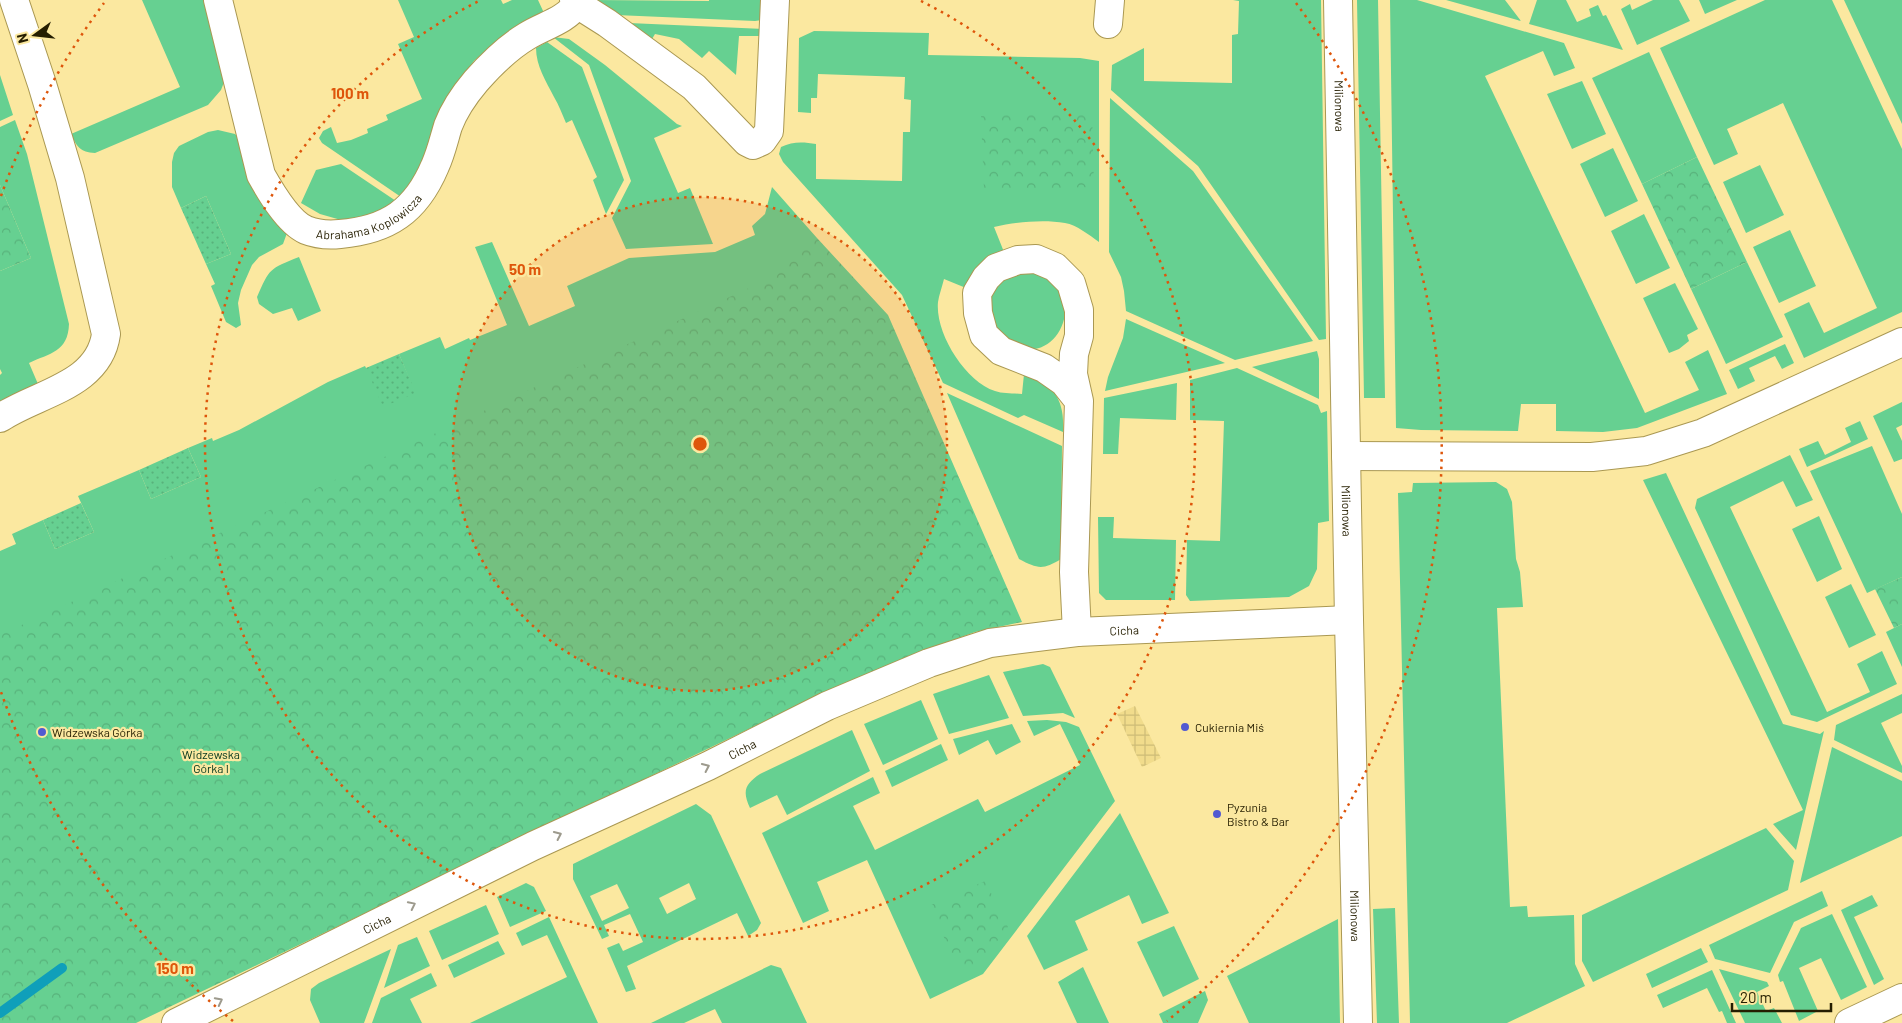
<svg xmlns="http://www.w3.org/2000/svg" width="1902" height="1023" font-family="Barlow,sans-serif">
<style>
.industrial{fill:url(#industrial-grid)}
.grass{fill:#66d091;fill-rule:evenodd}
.forest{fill:url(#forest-crowns)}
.garden{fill:url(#garden-dots)}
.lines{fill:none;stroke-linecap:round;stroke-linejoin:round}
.stream{stroke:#0f9fba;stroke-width:10}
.minor-casing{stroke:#aa9852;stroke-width:30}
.minor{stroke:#fff;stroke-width:28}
.oneway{stroke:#9d9a8d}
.ring{fill:none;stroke:#de560b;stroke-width:2.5;stroke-dasharray:2.5 5}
.poi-dot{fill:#525ad1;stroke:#fbe8a0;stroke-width:2}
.labels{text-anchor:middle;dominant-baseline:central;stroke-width:4.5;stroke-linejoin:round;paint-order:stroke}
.street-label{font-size:12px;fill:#251e01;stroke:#fbe8a0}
.poi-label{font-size:12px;fill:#251e01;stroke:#fbe8a0;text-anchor:start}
.park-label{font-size:12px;fill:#05361d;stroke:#fbe8a0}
.centre{fill:#de560b;stroke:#fbe8a0;stroke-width:2.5}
.ring-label{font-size:15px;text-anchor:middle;font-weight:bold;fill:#de560b;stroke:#fbe8a0;stroke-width:4.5;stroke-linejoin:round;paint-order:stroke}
</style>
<defs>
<pattern id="industrial-grid" width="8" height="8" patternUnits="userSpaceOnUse" patternTransform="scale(1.25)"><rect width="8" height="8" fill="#f1dc8c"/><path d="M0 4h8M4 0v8" fill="none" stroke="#cebc77"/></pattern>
<pattern id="forest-crowns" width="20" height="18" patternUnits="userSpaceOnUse" patternTransform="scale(1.25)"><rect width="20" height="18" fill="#66d091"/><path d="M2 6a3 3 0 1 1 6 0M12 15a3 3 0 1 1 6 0" fill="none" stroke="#58b27b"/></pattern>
<pattern id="garden-dots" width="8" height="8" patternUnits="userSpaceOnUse" patternTransform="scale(1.25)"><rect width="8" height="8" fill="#66d091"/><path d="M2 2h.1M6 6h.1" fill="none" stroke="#58b27b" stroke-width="1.8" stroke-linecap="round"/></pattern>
</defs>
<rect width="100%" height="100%" fill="#fbe8a0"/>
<path class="industrial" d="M1135 706 1161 758 1142 767 1117 714Z"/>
<path class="grass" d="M142 0H206L226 77 221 90 208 105 95 153C80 152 77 147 71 134L180 87Z
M398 0H501L503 4 512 0H538L544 13 501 37 474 61 454 87 424 172 401 197 322 143 319 138 323 131 331 127 337 143 351 140 368 133 367 129 388 120 386 115 422 99 398 44 414 37Z
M595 0 709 1V0H767L762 20 755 21 616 15Z
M1233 0H1321L1326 339 1319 340 1198 166 1111 90 1112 65 1144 48V81L1232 83V35L1238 34 1239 1Z
M1357 0H1378L1385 398H1364Z
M1390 0H1417L1564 43 1575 68 1554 76 1543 51 1485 76 1645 413 1699 390 1685 362 1708 350 1727 394 1637 428 1603 432 1556 431V404H1521L1518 431 1421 430 1396 428Z
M1446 0H1505L1521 21Z
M1537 0H1566L1577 22 1591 16 1589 9 1598 5 1603 16 1606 15 1623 50 1529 24Z
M1653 0H1679L1690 21 1637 45 1621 9 1630 4 1632 10Z
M1699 0H1737L1705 14Z
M1765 0H1832L1902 149V312L1804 358 1784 314 1809 302 1824 333 1877 308 1783 103 1727 129 1738 154 1714 165 1660 48Z
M1844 0H1902V124Z
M629 23 764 29 763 36H739L736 75 709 51 702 58 679 39 655 34 652 39Z
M814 31 929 33 928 55 1080 58 1099 61V242C1089 235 1077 225 1065 223 1043 219 1016 222 994 227L1004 252 966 288 944 279C942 287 939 295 938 302 935 333 965 381 995 391 1003 394 1013 393 1022 394L1024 374C1055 384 1065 401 1063 432L1024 415 1018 418 943 383 902 295 783 162 779 154 781 147C793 141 804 142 816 144V179L902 181 903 132H910L911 100 904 99 905 77 818 74 817 98H811V113L798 112 799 38Z
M553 37 569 39 605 65 677 124 682 126 654 138 678 193 690 188 713 244 626 249 612 218 631 181 589 65Z
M547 42 582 67 624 180 606 214 593 180 597 177 572 120 566 123C562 114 559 105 554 97 546 81 536 66 536 48Z
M1649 52 1697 157 1642 184 1592 78Z
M0 75 13 115 0 121Z
M1582 81 1606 134 1572 149 1547 94Z
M1110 98 1193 171 1313 341 1235 360 1126 311 1124 291 1121 277 1109 252Z
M15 120 27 154 69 324C68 352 50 353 29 363L38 384 0 403V375L2 373 0 369V271L31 258 0 185V127Z
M218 130 235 134 242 142 287 233 283 244 259 257 252 265 241 290 238 303 241 325 236 328 226 322 211 286 215 284 206 264 231 254 206 196 181 208 172 187V162L174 153 179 146 208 132Z
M1613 148 1638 201 1605 217 1580 164Z
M341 164 396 201 375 215 341 220 320 214 301 203 316 170Z
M1760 165 1784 215 1746 233 1723 182Z
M772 187 817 238 816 251 784 310 0 656V551L16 544 12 534 43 520 55 549 94 532 78 496 139 470 151 499 201 477 188 448 212 438 213 441 239 430 328 382 365 366 366 368 415 393 399 354 440 337 445 349 469 338 470 340 507 325 475 247 492 242 529 326 575 306 567 286 629 258 715 252 755 235 752 226 765 214Z
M1644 214 1670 268 1636 284 1611 231Z
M1790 230 1816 286 1779 303 1753 247Z
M299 257 321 311 298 321 292 308 273 314 259 304 257 297C270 268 269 269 299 257Z
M1747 262 1783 337 1726 364 1691 289Z
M1022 271C1026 271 1033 271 1037 272 1086 284 1066 361 1019 348 1011 346 1001 336 994 330 989 297 986 284 1022 271Z
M1675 283 1698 329 1687 335 1689 341 1679 349 1669 353 1643 298Z
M1126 319 1225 363 1105 391 1108 377 1123 338Z
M1785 344 1794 363 1782 369 1775 356 1749 368 1755 381 1738 389 1729 370Z
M1317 351 1319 359V399L1252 367Z
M1237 368 1318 405 1321 413 1327 411 1329 521 1318 523 1317 569 1309 586 1289 597 1190 601 1186 595 1187 540 1220 541 1224 421 1190 420V380Z
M1177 383 1176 420 1120 418 1118 454H1103L1104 398Z
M947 393 1062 446 1061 559C1043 570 1038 569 1019 559Z
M1902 402V425L1896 428 1902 441V459L1894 462 1873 416Z
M1860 421 1868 439 1807 467 1799 449 1818 441 1825 455 1851 442 1845 428Z
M1872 446 1902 514V577L1867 593 1810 471Z
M1790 455 1813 500 1796 507 1783 481 1730 507 1827 712 1870 692 1857 664 1882 651 1897 684 1817 722 1791 715 1695 508 1697 499Z
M1666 473 1783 724 1820 734 1824 731 1796 850 1773 824 1803 810 1643 480Z
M1496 482 1507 489 1512 502 1516 559 1520 572 1523 607 1497 608 1510 907 1527 906 1528 917 1574 915 1575 964 1585 986 1507 1023H1410L1398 493 1412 492 1413 483Z
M1819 516 1842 569 1817 582 1792 529Z
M1098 517H1114L1113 538 1176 540 1175 600H1106L1099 593Z
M1851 584 1876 635 1849 648 1825 597Z
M1902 624V667L1886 632Z
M1043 664 1050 667 1075 718 1063 713 1023 716 1003 672Z
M989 675 1009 718 949 734 933 694Z
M1902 694V713L1881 723 1902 766V773L1834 740 1836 725Z
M921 700 938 739 883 765 864 724Z
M1047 720 1066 722 1079 727 1115 801 983 974 930 999 867 860 817 882 829 911 803 923 762 833 873 777 880 793 853 806 875 850 978 799 985 812 1080 765 1060 724 1034 736 1027 721Z
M1012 724 1021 742 996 755 988 740 959 755 953 739Z
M852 730 870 771 787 815 777 795 750 808C742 791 745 784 760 774Z
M941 744 948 760 892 787 885 771Z
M1832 747 1902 781V836L1800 883Z
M696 804 711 815 761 923 757 930 748 936 737 913 627 966 636 989 626 992 607 948 619 943 623 951 643 942 630 914 604 925 609 936 602 939 573 879V864ZM689 883 696 899 667 914 659 898ZM617 884 629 908 602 921 590 896Z
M1120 813 1169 913 1142 924 1129 895 1075 921 1088 950 1044 970 1027 936Z
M1766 828 1794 861 1788 890 1593 982 1582 961V915Z
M526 883 534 887 546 911 510 927 497 897Z
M1822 891 1828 906 1794 922 1770 973 1715 959 1709 945Z
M1872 895 1878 906 1854 917 1884 979 1874 985 1841 910Z
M486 905 499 934 442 960 429 931Z
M1395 908 1399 1023H1377L1373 909Z
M1832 914 1867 987 1841 1000 1821 958 1799 968 1818 1011 1799 1021 1783 981 1780 982 1778 975 1801 928Z
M549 917 598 1023H470L567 977 547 935 522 946 516 933Z
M1338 919 1340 1023H1249L1227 976Z
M1174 926 1199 979 1163 997 1137 942Z
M417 937 430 966 384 988 398 945Z
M498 941 505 954 454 978 448 965Z
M1701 948 1708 962 1652 988 1646 974Z
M391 949 364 1023H320L310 1000 311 989 319 983Z
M771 965 781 968 807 1023H722L715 1009 684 1023H651Z
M1083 967 1109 1023H1077L1058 982Z
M1719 969 1767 982 1769 986 1757 992 1766 1011 1774 1008 1782 1023H1745Z
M1712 970 1736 1023H1727L1722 1011 1719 1012 1707 988 1663 1008 1657 995Z
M431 973 437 986 410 999 422 1023H372L381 998Z
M1205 991 1208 1000 1198 1023H1163L1159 1014Z"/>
<path class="forest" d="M1092 112 1094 187 984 190 981 116Z
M1697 157 1747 262 1691 289 1642 184Z
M0 185 31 258 0 271Z
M817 238 888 315 1022 622 975 632 924 651 820 695 136 1023H0V635L766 280Z
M1902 577V624L1894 628 1875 589Z
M985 881 1008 927 981 962 961 973 929 906Z"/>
<path class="garden" d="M206 196 231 254 206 264 181 208Z
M399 354 416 393 383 407 366 368Z
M188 448 201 477 151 499 139 470Z
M81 503 94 532 55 549 43 520Z"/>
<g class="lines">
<path class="stream" d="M0 1013 62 968"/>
<g class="minor-casing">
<g id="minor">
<path id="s1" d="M218 0 261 175C270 191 288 222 306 230 316 234 330 235 340 234 388 230 416 211 435 166 441 153 444 139 448 126 454 110 465 94 476 81 491 64 507 48 527 36 545 25 565 21 577 4L574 0"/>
<path id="s2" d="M1338 0 1349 620 1358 1023"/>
<path d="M577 4 607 23 694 87 747 142 753 145 762 141 769 131 775 0"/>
<path d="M1108 24 1110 0"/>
<path d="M0 418C37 393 99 386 106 334L70 178 42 84 14 0"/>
<path d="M1346 456 1592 457 1646 451 1703 433 1902 342"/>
<path d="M1077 632 1074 572 1079 401 1073 374 1074 354 1079 336V310L1071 283 1055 267 1036 259 1018 260 996 268 986 278 977 293 978 313 984 335 1001 351 1044 368 1064 382 1079 401"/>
<path id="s3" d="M176 1023 533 846 708 766 827 706 929 663 990 643 1077 632 1349 620"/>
<path d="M1849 1023 1902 998"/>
</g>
</g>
<use href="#minor" class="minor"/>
</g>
<defs><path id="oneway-chevron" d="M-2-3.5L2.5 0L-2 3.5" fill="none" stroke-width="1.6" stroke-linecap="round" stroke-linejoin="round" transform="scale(1.25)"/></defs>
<g class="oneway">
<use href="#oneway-chevron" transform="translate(706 767) rotate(-25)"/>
<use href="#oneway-chevron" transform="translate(558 835) rotate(-25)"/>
<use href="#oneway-chevron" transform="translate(412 905) rotate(-26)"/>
<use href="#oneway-chevron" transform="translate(219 1001) rotate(-27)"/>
</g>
<circle cx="700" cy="444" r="247" fill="#de560b" fill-opacity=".12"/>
<g class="ring">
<circle cx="700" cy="444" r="247"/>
<path d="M921 1A495 495 0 1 1 479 1"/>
<path d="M233 1021A742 742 0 0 1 1 692M1 196A742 742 0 0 1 104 3M1296 3A742 742 0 0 1 1167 1021"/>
</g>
<g class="poi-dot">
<circle cx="1185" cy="727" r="5"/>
<circle cx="42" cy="732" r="5"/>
<circle cx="1217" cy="814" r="5"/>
</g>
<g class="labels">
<g class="street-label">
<text stroke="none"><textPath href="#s2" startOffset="106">Milionowa</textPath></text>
<text stroke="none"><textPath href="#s1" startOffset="320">Abrahama Koplowicza</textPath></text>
<text stroke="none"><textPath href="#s2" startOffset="511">Milionowa</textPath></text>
<text stroke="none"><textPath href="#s3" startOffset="1034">Cicha</textPath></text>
<text stroke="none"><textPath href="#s3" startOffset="629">Cicha</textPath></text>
<text stroke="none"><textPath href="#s2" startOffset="916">Milionowa</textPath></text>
<text stroke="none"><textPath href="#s3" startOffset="224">Cicha</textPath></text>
</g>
<g class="poi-label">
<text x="1195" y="727">Cukiernia Miś</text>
<text x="52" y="732">Widzewska Górka</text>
<text x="1227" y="807">Pyzunia<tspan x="1227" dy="14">Bistro &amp; Bar</tspan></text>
</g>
<g class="park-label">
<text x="211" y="754">Widzewska<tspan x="211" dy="14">Górka I</tspan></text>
</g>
</g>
<circle cx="700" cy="444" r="8" class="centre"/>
<g class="ring-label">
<text x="350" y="99">100 m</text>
<text x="525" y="275">50 m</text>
<text x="175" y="974">150 m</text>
</g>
<g transform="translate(35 35) rotate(255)" stroke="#fbe8a0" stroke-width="4" paint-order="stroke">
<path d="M0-4L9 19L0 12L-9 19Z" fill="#251e01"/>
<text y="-8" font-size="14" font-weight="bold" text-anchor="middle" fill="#251e01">N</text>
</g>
<path d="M1732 1003v8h99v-8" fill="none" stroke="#251e01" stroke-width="2.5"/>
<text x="1740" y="1003" font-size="15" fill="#251e01" stroke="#fbe8a0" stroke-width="4" paint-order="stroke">20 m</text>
</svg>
